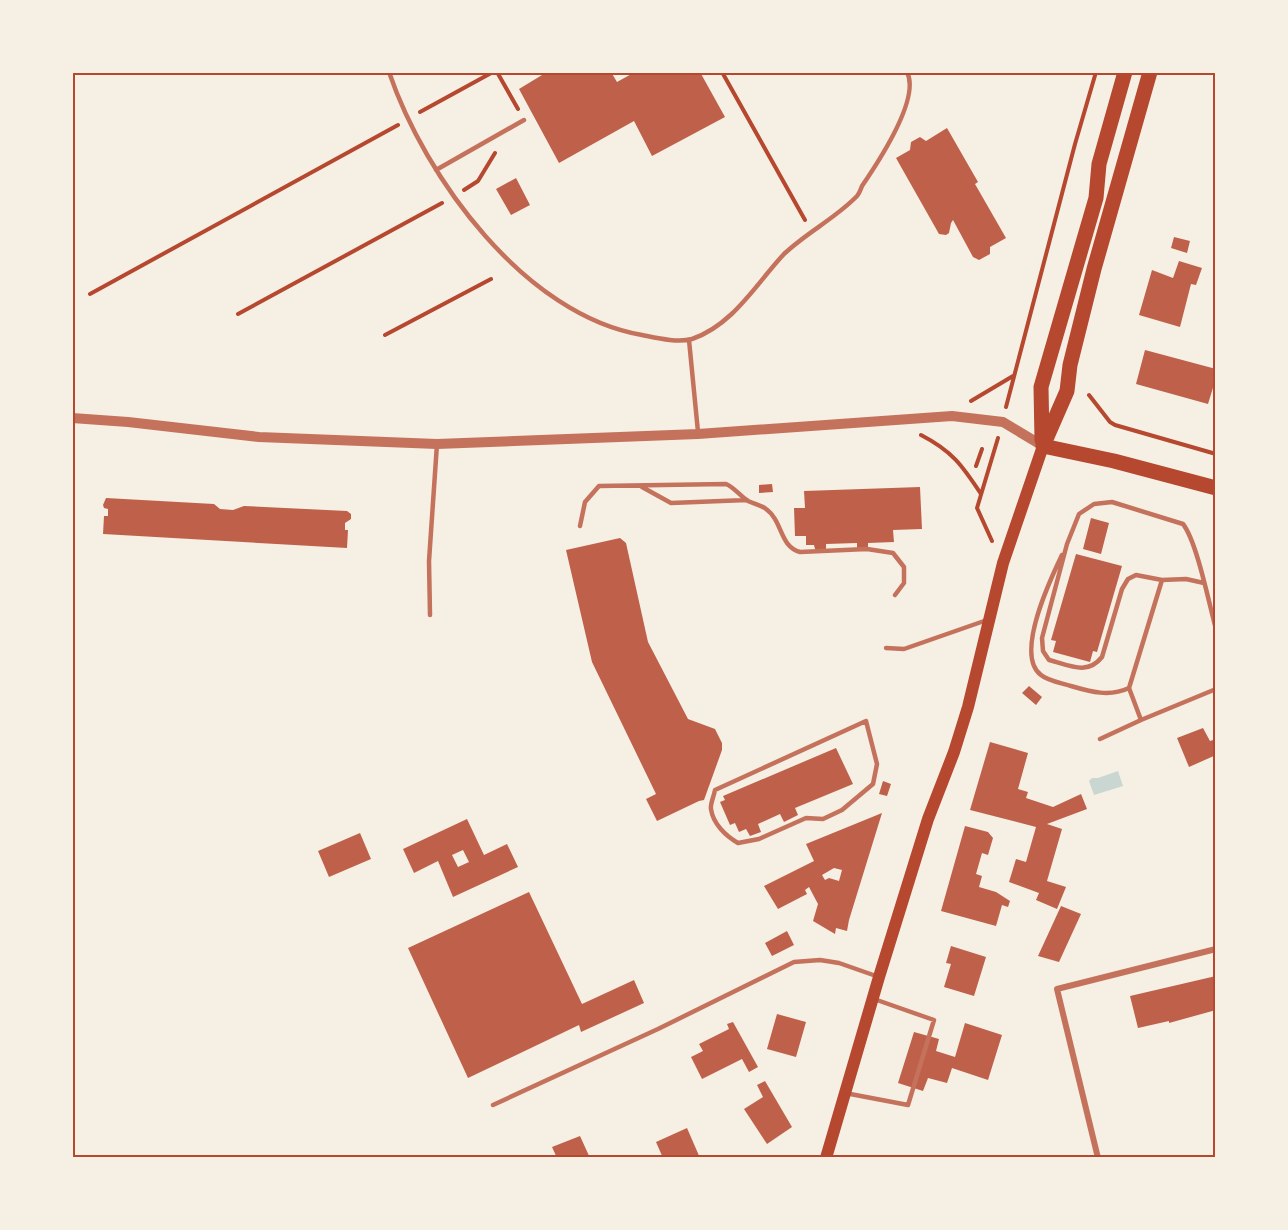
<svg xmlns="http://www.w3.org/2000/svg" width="1288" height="1230" font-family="'Sofia Sans Condensed',sans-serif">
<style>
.water{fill:#c9d6d2}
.building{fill:#bf614a;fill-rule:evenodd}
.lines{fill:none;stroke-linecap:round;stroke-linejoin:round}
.path{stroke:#b5482f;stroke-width:4}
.service{stroke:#c5725c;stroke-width:4.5}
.minor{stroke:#c5725c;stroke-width:6}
.tertiary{stroke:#c5725c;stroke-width:10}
.secondary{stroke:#b5482f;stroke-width:12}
.primary{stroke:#b5482f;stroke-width:15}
.neatline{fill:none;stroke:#b5482f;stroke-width:2}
</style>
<rect width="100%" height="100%" fill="#f6efe4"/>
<path class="water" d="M1118 771 1123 786 1094 795 1089 781 1092 778H1098Z"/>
<path class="building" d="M547 72H611L617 82 635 72H700L725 117 652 156 634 121 559 163 519 89Z
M947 128 978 182 975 184 1006 238 990 247V254L979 260 973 257 953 220 951 223 949 233 946 235 939 234 896 158 910 150 911 142 920 137 926 141Z
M516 178 530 205 511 215 496 189Z
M1174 237 1190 241 1187 253 1171 248Z
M1179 261 1202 268 1196 285 1191 284 1180 327 1139 315 1152 270 1173 278Z
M1145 350 1216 369V378L1208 404 1136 384Z
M772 484 773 492 759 493V485Z
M920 487 922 529 893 530 894 542 868 543V547L857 548V543L826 544V549H815L814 545H806V536H795L794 508H805L804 491Z
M106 498 214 504 220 509 233 510 244 506 347 511 351 514V519L345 523V530H348L347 548 103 534 104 516H108V509L104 508 103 505Z
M1091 518 1109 523 1101 554 1083 549Z
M620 538 626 543 648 642 688 719 715 729 722 743V750L704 800 699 801 657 821 646 799 656 794 592 662 566 550Z
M1076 554 1122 566 1097 652 1093 651 1090 662 1053 652 1056 641 1051 640Z
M1029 686 1042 697 1036 705 1022 693Z
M1203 728 1210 741 1216 739V755L1189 767 1177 738Z
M990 742 1028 753 1018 789 1028 792 1026 798 1053 807 1081 794 1087 809 1047 824 1062 829 1047 881 1066 887 1057 909 1036 900 1039 893 1009 882 1016 859 1026 862 1036 827 970 810Z
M836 748 853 784 795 808 798 815 784 822 780 814 758 824 761 832 750 836 746 829 739 832 735 823 730 825 720 802 725 800 723 796Z
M883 781 891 784 887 796 879 794Z
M882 813 849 920 847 931 836 928 835 934 813 921 818 904 809 887 805 890 807 894 778 909 764 886 814 861 806 844ZM834 868 842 870 839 881 829 878 825 880 822 875Z
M467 819 484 855 507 844 518 867 453 897 438 861 414 873 403 849ZM463 850 469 862 458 867 452 855Z
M965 826 988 832 993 838 988 855 982 853 976 874 982 876 979 887 996 892 1010 901 1008 907 1002 905 996 926 941 911Z
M360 833 371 859 329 877 318 851Z
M529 892 582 1004 634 980 644 1003 581 1032 579 1025 468 1078 408 948Z
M1061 906 1081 914 1059 962 1038 956Z
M787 931 794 945 772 956 765 943Z
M951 946 986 957 974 996 944 987 951 964 946 963Z
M1216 976V1010L1169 1023V1021L1138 1028 1130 996Z
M777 1014 806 1022 796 1057 767 1049Z
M733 1022 758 1067 749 1072 742 1059 702 1079 691 1057 703 1051 699 1044 729 1029 727 1024Z
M965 1023 1002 1035 988 1080 952 1068 947 1083 928 1078 923 1091 898 1083 914 1032 939 1039 936 1051 955 1057Z
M765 1081 792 1127 767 1144 744 1109 763 1097 757 1085Z
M687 1128 700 1158H663L656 1142Z
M580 1136 590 1158H557L552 1147Z"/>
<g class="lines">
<path class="path" d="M497 72 518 109
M722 72 805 220
M420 112 493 72
M464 190 478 181 495 153
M90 294 398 125
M238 314 442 203
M385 335 491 279
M1089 395 1110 422 1115 425 1216 454
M971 401 1013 376
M1006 407 1075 144 1096 72
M921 435C952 451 962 465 981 494
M976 466 982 449
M992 541 977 508 998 438"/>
<path class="service" d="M389 72C425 178 525 315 642 335 657 338 677 343 692 339 733 325 756 284 784 254 806 233 834 219 855 198 859 195 860 191 862 186 877 164 921 99 907 72
M436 170 524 120
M689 340 698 432
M642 487 671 503 747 500
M580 526 585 502 599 486 726 484C735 488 740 496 748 501 754 504 761 505 766 509 783 521 779 546 800 552L867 549 893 553 904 567V583L895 595
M1062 555C1051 578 1014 655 1041 675 1048 681 1062 683 1071 686 1091 692 1110 697 1129 688
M1162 580 1129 688 1141 720 1216 689
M1204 583 1186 579 1162 580 1136 575 1128 579 1122 589 1102 657C1087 676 1069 665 1049 660L1043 651 1042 638 1067 544 1079 514 1094 504 1112 502 1183 524C1197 542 1209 604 1216 629
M430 615 429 561 437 444
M886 648 904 649 987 620
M866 721 877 764 873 784 842 810 823 819 806 818 759 839 738 843C726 836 713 824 711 809 710 804 714 796 715 790Z
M1100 739 1141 720
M845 1093 908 1105 934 1020 874 999
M493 1105 658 1029 794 962 820 960 839 963 879 977"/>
<path class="minor" d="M1098 1158 1057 989 1216 949"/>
<path class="tertiary" d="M72 418 128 422 259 437 437 444 698 434 952 416 1003 422 1043 446"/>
<path class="secondary" d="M826 1158 879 977 928 819 954 752 968 707 1003 563 1043 446"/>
<path class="primary" d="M1042 440 1041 387 1096 198 1099 164 1125 72
M1043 446 1067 391 1070 365 1094 269 1150 72
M1043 446 1114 461 1216 488"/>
</g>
<rect width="1288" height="1230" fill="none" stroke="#f6efe4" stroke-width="147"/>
<rect x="74" y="74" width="1140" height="1082" class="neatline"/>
</svg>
